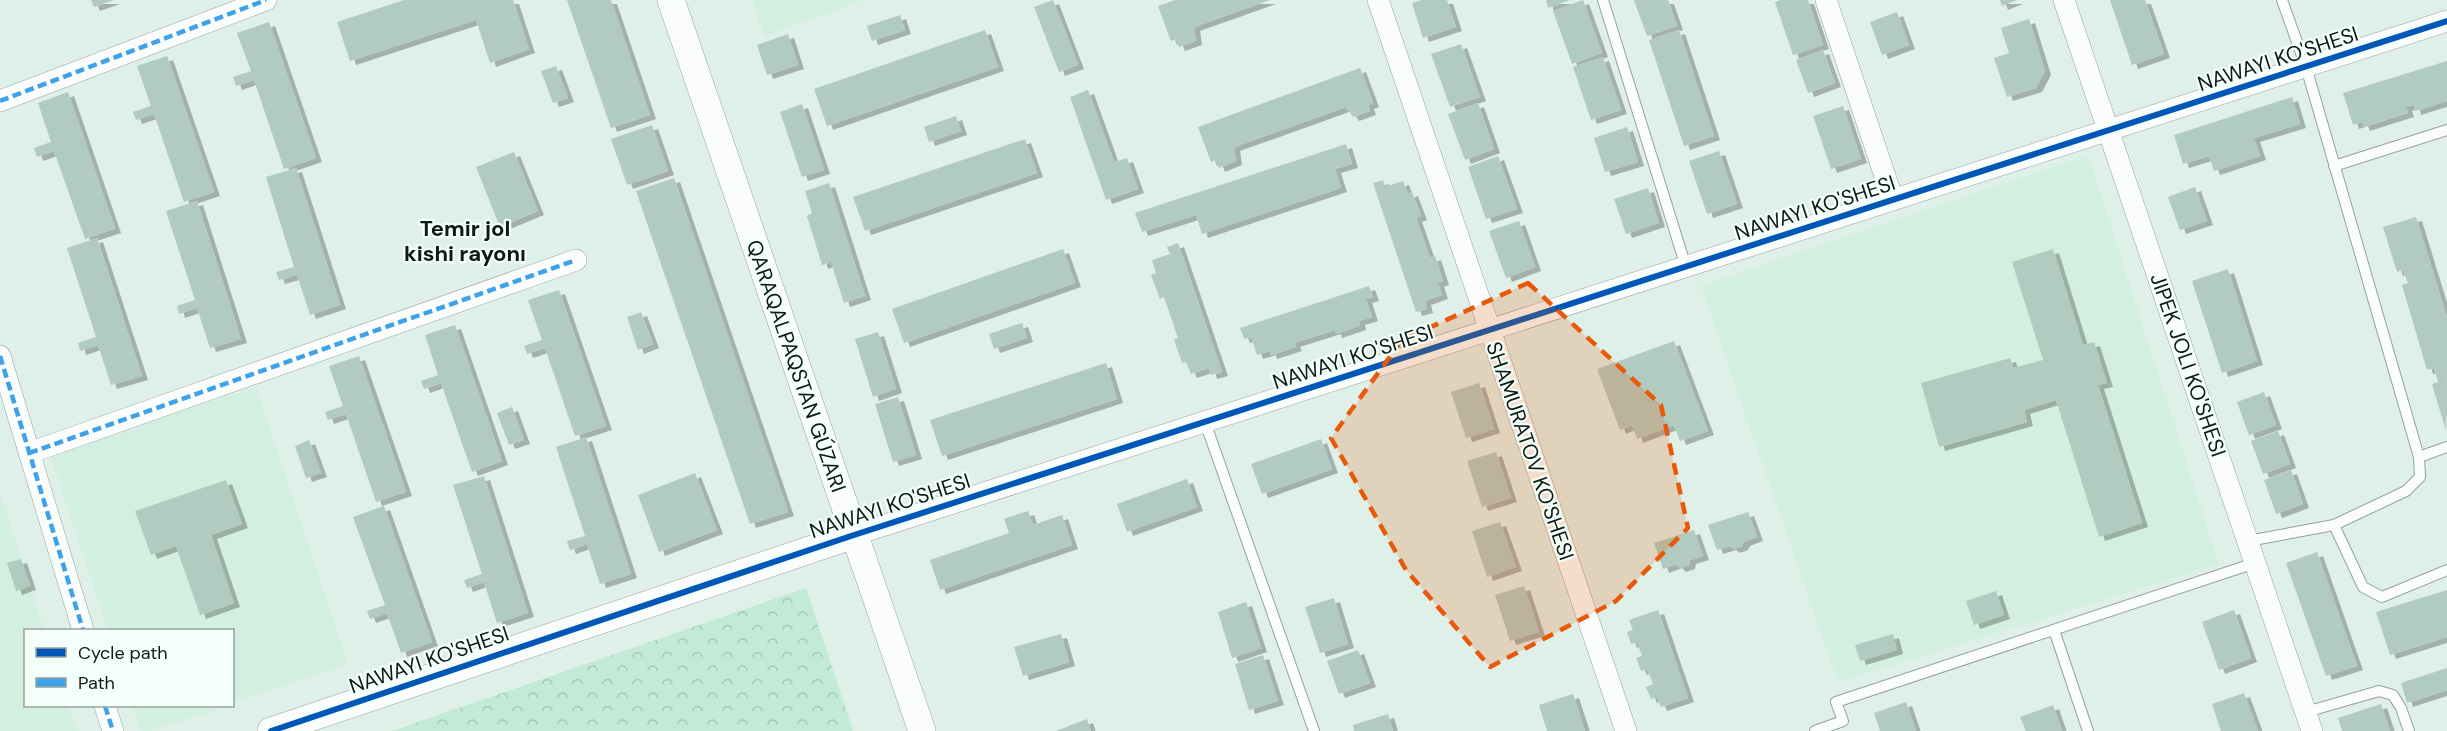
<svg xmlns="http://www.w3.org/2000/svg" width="2447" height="731" font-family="'DM Sans',sans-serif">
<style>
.built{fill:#d3efe1}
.park{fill:url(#park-crowns)}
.building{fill:#b1cbc0;filter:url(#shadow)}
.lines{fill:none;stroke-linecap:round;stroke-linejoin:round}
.service-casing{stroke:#95a29c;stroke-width:12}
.minor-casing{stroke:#95a29c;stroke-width:22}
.tertiary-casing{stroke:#95a29c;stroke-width:28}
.service{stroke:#fafdfc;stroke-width:10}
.minor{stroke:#fafdfc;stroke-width:21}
.tertiary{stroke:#fafdfc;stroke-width:27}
.quiet{stroke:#3da2ea;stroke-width:4.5;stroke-dasharray:9 4.5;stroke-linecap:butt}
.cycleway-casing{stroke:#f3fff9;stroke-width:10}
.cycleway{stroke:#0057b8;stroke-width:6}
.marked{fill:#e8590c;fill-opacity:0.2;stroke:#e8590c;stroke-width:4.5;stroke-dasharray:12 8;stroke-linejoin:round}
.labels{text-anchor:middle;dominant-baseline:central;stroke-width:4.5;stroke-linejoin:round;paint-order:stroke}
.street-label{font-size:21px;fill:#0e1814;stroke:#f3fff9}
.neighbourhood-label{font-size:22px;font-weight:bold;fill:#0e1814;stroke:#f3fff9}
</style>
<defs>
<pattern id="park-crowns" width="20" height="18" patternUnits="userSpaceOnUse" patternTransform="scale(1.5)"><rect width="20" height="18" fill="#c3e9d8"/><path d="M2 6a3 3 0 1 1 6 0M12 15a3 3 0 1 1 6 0" fill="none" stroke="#a6c7b8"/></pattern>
<filter id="shadow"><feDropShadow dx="6" dy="4" stdDeviation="0" flood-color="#0004"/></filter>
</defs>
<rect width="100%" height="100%" fill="#dff0e8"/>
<path class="built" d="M752 0H863L764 36Z
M2088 155 2219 564 1838 682 1701 286Z
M256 387 348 664 233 703 232 630H108L50 455Z
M0 493 44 630H26V706H69L77 731H0Z
M132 706H226L151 731H141Z"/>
<path class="park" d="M806 588 853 731H392Z"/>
<path class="building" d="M91 0H114L94 7Z
M404 0H513L529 49 490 63 476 20 350 61 337 22Z
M567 0H611L650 115 611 128Z
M1053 0 1078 65 1059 72 1034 7Z
M1175 0H1270L1194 27 1196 41 1179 47 1176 39 1171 41 1158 6Z
M1422 0H1447L1456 27 1423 38 1412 3Z
M1546 0H1570L1548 8Z
M1583 0 1602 53 1572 64 1553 11Z
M1634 0H1668L1677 26 1647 36Z
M1780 0H1808L1823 45 1793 55 1775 2Z
M2000 0H2017L2002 6Z
M2110 0H2145L2164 54 2132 65Z
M1897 12 1909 45 1882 55 1870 22Z
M900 15 905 30 872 41 867 26Z
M2029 19 2045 71 2036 88 2007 97 1994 58 2009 53 2001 28Z
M269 22 316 158 284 169 254 80 236 86 233 77 251 71 237 33Z
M985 30 998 67 827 126 814 89Z
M1679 30 1714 136 1684 146 1649 40Z
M788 34 798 65 767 75 757 45Z
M1461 44 1480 97 1450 107 1431 54Z
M1823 50 1835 83 1808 93 1796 60Z
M167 56 214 192 184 202 154 114 136 120 133 112 151 106 137 66Z
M1603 57 1621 110 1591 120 1573 67Z
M2447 61V101L2415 111 2414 105 2406 107 2408 113 2364 127 2362 122 2353 125 2343 93Z
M556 66 568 98 553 103 541 71Z
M1360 68 1373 103 1368 105 1370 111 1353 117 1346 107 1234 147 1236 161 1219 168 1216 160 1211 162 1198 127Z
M1088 90 1114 162 1127 158 1138 189 1106 200 1070 97Z
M68 92 115 229 85 239 54 151 37 157 34 148 51 142 38 103Z
M2292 97 2300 124 2254 138 2260 156 2214 171 2209 156 2183 164 2174 135Z
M1478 103 1494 149 1465 160 1448 114Z
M802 104 824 170 802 177 780 112Z
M1843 106 1861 159 1831 169 1813 116Z
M956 116 961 131 929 142 924 127Z
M652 125 668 171 627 185 611 139Z
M1627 127 1638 162 1605 172 1594 138Z
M1025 139 1037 173 865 231 853 197Z
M1346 144 1352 164 1335 169 1341 188 1202 234 1196 215 1142 232 1135 213Z
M1719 151 1737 204 1707 214 1689 161Z
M514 152 538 211 500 227 476 167Z
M1498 156 1517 209 1486 219 1468 167Z
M296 168 340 305 310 315 297 275 279 280 276 272 294 267 266 177Z
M674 178 788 512 750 524 636 191Z
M1383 180 1385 187 1403 181 1408 194 1412 192 1421 216 1416 218 1430 258 1435 256 1443 281 1438 283 1442 295 1425 301 1427 309 1416 312 1373 183Z
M829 183 865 296 844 303 831 262 822 265 807 216 812 213 805 191Z
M2195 187 2207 221 2180 230 2168 197Z
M1648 188 1659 223 1626 234 1614 199Z
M197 201 241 339 210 348 197 308 179 314 177 306 195 300 166 211Z
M2416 217 2447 318 2446 431 2432 384 2438 382 2434 368 2427 370 2402 285 2408 283 2403 270 2397 272 2383 227Z
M1519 221 1535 267 1506 278 1489 231Z
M97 238 142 376 111 385 98 345 80 351 78 343 96 337 67 248Z
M1178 243 1222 372 1211 375 1209 368 1191 374 1186 362 1182 363 1174 339 1178 338 1164 297 1160 299 1151 275 1156 273 1152 260 1170 254 1167 247Z
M1063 249 1075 283 904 343 892 309Z
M2053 249 2083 345 2094 342 2107 383 2098 385 2142 523 2099 537 2056 400 2024 410 2027 422 1939 447 1921 383 2010 358 2013 368 2043 360 2012 262Z
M2228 269 2257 361 2222 373 2192 281Z
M1369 286 1373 297 1366 299 1372 317 1359 321 1360 326 1336 334 1335 330 1294 343 1296 347 1271 355 1270 351 1257 355 1251 337 1244 339 1240 328Z
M559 290 606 426 575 436 545 348 527 354 524 346 542 340 528 300Z
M641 312 653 344 638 350 627 317Z
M1022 323 1027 338 994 349 989 334Z
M455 325 502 461 472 472 441 383 424 389 421 381 438 375 425 335Z
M878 332 896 389 873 397 855 339Z
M1674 341 1708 431 1680 441 1674 425 1637 439 1632 425 1620 430 1597 369Z
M359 356 406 492 376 502 346 414 328 420 325 412 343 406 329 366Z
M1106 363 1117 399 942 456 930 420Z
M1479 383 1494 429 1466 438 1451 392Z
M2264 392 2276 425 2249 435 2237 402Z
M898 397 916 455 893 462 875 404Z
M512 407 524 440 509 445 497 413Z
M2278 431 2290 464 2263 474 2251 441Z
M586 437 631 574 600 584 587 544 570 550 567 541 585 536 556 447Z
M1321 439 1332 469 1262 494 1251 464Z
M309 440 321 473 306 478 295 446Z
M1496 452 1511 498 1482 507 1467 461Z
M2291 470 2303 504 2276 514 2264 480Z
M695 473 717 530 659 552 638 495Z
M484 476 528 613 497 623 484 582 467 588 464 580 482 574 453 485Z
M1187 479 1197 507 1127 532 1117 504Z
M226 480 242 524 211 535 234 603 200 615 176 546 151 555 135 511Z
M384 506 432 642 401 653 387 613 370 619 367 611 385 605 353 517Z
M1028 511 1033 525 1062 515 1072 545 940 590 930 560 1009 533 1004 519Z
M1748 512 1757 537 1744 542 1742 546 1734 549 1730 546 1717 550 1708 525Z
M1500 522 1516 567 1487 577 1472 531Z
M1694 530 1703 556 1690 560 1689 565 1680 568 1676 564 1663 569 1654 543Z
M2317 552 2357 666 2326 676 2286 563Z
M21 559 30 586 16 591 7 563Z
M1524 586 1539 632 1510 641 1495 595Z
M2447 590V637L2390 655 2376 612Z
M1996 591 2004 615 1974 625 1966 601Z
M1334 598 1348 644 1320 653 1305 607Z
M1246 602 1261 648 1232 658 1218 612Z
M1658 610 1688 698 1661 707 1657 697 1651 699 1646 687 1653 684 1647 669 1641 671 1636 658 1642 656 1637 642 1631 644 1627 632 1633 630 1629 620Z
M2234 610 2251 658 2219 670 2202 622Z
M1061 634 1069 662 1023 676 1014 647Z
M1893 634 1897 650 1860 661 1855 645Z
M1358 650 1370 683 1339 694 1327 661Z
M1263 655 1278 701 1249 710 1235 664Z
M2447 668V690L2407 703 2401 683Z
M2244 693 2258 731H2221L2212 704Z
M1573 694 1585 731H1547L1539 705Z
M1906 702 1916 731H1880L1874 713Z
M2381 704 2390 731H2342L2338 718Z
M2053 705 2062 731H2026L2020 717Z
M1388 714 1393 731H1354L1353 725Z
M1087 719 1091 731H1056Z"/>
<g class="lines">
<g class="service-casing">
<path id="service" d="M1603 0 1686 267
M2282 0 2306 67 2419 457 2420 477 2406 491 2334 525
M2334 166 2447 130
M1205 422 1314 731
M2419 457 2447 447
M2248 541 2334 525 2363 587 2382 597 2447 570
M2054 630 2088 731
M2306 712 2379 691 2393 695 2401 708 2409 731
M1815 731 1843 721 1836 702 2255 563"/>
</g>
<g class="minor-casing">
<path id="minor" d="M1378 0 1626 731
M1826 0 1893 200
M2064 0 2312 731
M0 101 266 0
M0 356 83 630
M29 453 576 260
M854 535 2447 21
M105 706 113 731"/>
</g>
<g class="tertiary-casing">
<path id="tertiary" d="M671 0 922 731
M271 731 854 535"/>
</g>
<use href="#service" class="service"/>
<use href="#minor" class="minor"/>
<use href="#tertiary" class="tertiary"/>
<path class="quiet" d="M0 101 266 0
M0 356 83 630
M29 453 576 260
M105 706 113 731"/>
<g class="cycleway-casing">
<path id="cycleway" d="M271 731 854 535 2447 21"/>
</g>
<use href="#cycleway" class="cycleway"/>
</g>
<path class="marked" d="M1528 283 1661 405 1688 528 1616 601 1490 667 1406 570 1331 438 1402 340Z"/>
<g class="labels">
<g class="street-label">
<text transform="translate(2278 59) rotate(-18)">NAWAYI KO'SHESI</text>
<text transform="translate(1815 208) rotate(-18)">NAWAYI KO'SHESI</text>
<text transform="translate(1353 357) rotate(-18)">NAWAYI KO'SHESI</text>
<text transform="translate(2188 365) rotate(71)">JIPEK JOLI KO'SHESI</text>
<text transform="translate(796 366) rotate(71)">QARAQALPAQSTAN GÚZARI</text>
<text transform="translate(1530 451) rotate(71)">SHAMURATOV KO'SHESI</text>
<text transform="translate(890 506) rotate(-18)">NAWAYI KO'SHESI</text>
<text transform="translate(429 660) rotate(-19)">NAWAYI KO'SHESI</text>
</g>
<g class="neighbourhood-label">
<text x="465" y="228">Temir jol<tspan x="465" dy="25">kishi rayonı</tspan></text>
</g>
</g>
<rect x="24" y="629" width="210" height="78" fill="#f3fff9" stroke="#97a39d" stroke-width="1.5"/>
<rect x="36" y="648" width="30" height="9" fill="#0057b8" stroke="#97a39d" stroke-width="1.5"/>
<text x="78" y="659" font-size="18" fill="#0e1814">Cycle path</text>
<rect x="36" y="678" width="30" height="9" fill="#3da2ea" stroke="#97a39d" stroke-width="1.5"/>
<text x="78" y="689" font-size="18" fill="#0e1814">Path</text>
</svg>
